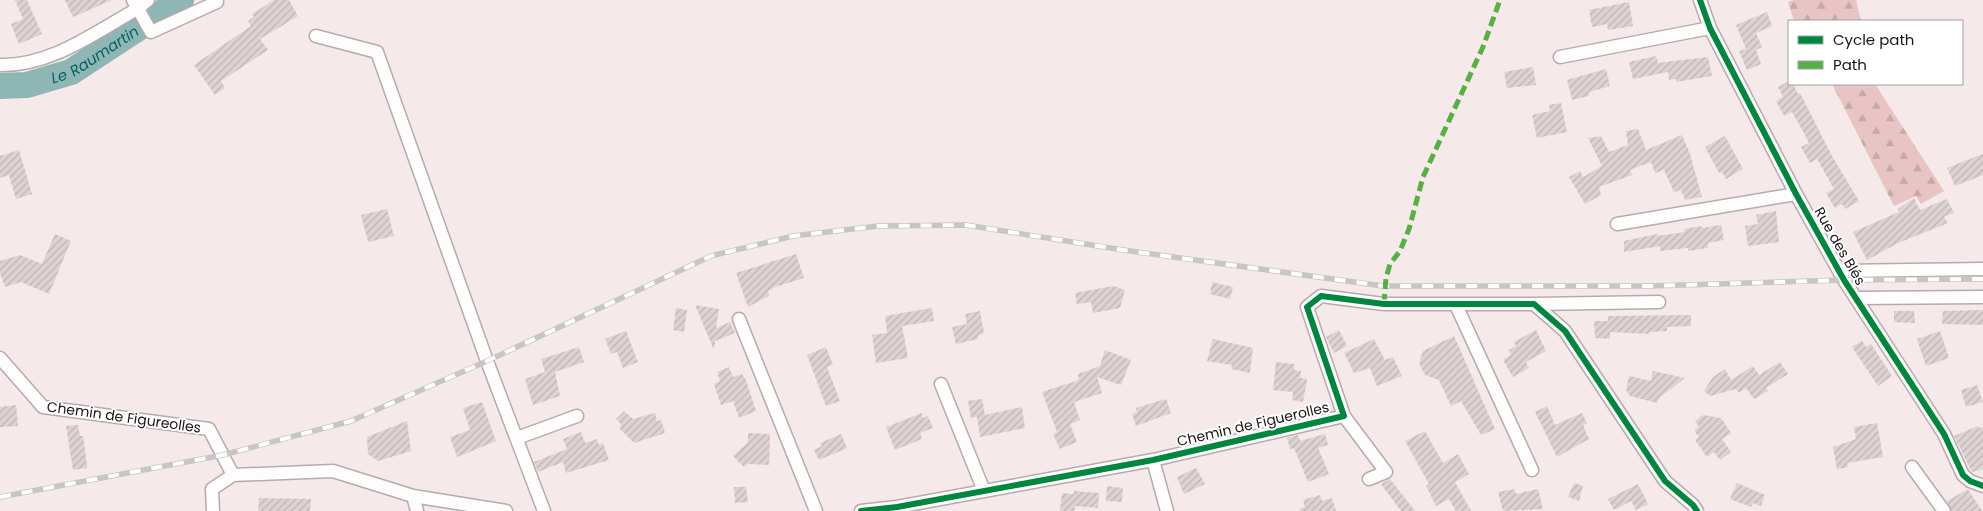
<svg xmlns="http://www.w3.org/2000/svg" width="1983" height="511" font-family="Poppins,sans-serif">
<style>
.forest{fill:url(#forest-firs)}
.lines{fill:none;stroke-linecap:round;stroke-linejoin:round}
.river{stroke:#8eb6b5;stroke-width:26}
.building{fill:url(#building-hatch)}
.minor-casing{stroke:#b6abac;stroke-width:15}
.minor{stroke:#fefcfc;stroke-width:12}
.rail-casing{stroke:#c9c5c5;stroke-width:5.5}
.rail{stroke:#fff;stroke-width:4;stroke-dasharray:11;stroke-linecap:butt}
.quiet{stroke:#55b144;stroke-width:5;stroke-dasharray:10 5;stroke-linecap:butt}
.cycleway-casing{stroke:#fff;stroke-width:9}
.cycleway{stroke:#00873e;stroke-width:6}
.labels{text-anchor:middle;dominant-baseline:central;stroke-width:4;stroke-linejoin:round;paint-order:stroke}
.street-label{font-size:14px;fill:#1c1314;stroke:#fff}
.water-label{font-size:15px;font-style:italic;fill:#066262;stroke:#fff}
</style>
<defs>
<pattern id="forest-firs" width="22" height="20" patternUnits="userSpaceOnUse" patternTransform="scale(1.25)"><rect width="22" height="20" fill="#e8c4c5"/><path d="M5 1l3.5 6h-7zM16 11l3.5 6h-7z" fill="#c6a8a8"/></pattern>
<pattern id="building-hatch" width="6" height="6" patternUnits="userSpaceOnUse" patternTransform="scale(1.25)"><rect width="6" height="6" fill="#ddd3d3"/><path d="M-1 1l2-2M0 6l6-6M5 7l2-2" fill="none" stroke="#bdb4b4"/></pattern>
</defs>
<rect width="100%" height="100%" fill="#f6e9e9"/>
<path class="forest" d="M1794 0H1856L1861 21H1794L1788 2Z
M1832 84H1875L1944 191 1921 204 1916 196 1894 206Z"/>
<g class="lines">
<path class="river" id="s1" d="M0 86 27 85 71 72 181 0"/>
</g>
<path class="building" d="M15 0H27L42 34 19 44 11 24 23 19Z
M65 0H112L73 17Z
M274 0H289L298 16 260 39 268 50 221 81 225 88 215 95 194 65 251 26 248 21 254 17 252 14Z
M1629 2 1633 26 1608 30 1607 24 1592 27 1589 10Z
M1767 12 1772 26 1756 33 1762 47 1756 50 1761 64 1747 70 1739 51 1746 49 1736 25Z
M1656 56 1658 63 1708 57 1712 76 1676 82V79L1669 80 1668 72 1633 79 1629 62Z
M1533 67 1536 85 1507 88 1504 72Z
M1606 69 1610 86 1589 92V96L1572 100 1567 80Z
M1789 81V84H1793L1798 94 1800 93 1832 156 1859 201 1845 209 1842 204 1835 208 1826 193 1834 189 1817 159 1810 163 1801 147 1809 143 1804 133 1792 112 1784 116 1776 101 1783 97 1778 87Z
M1561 103 1567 132 1537 138 1532 115 1550 111 1549 105Z
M1638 129 1646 150 1682 135 1690 154 1702 197 1685 200 1681 190 1674 192 1664 170 1655 173 1651 162 1630 170 1632 175 1599 187 1601 195 1585 204 1569 177 1580 171 1583 177 1602 166 1588 138 1601 136 1609 152 1628 145 1626 131Z
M1725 136 1743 169 1726 179 1722 172 1719 173 1705 147Z
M19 150 32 194 16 199 9 175 0 178V156Z
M1983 154V175L1955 186 1947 168Z
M1914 198 1920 210 1947 199 1954 213 1944 217 1948 223 1898 243 1867 260 1853 232 1899 212 1898 209Z
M387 209 394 236 368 242 361 215Z
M1776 211 1779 242 1748 246 1745 226 1758 224 1756 215Z
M1721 225 1724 240 1708 243V248L1688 251V248L1660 251V246L1624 252V241L1657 234V236L1685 232 1684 229 1701 226 1702 228Z
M55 234 71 241 49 294 21 282 5 287 0 273V261L20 255 42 264Z
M796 254 804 278 775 287 768 291 769 296 748 307 736 273Z
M1212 282 1233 287 1230 299 1210 294Z
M1113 286 1125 290 1120 308 1093 313 1091 302 1077 304 1075 293Z
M695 305 719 309 716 328 730 322 735 333 715 341 714 350Z
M676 308 687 310 684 332 673 330Z
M932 308 934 321 902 326 908 358 876 363 872 335 887 333 885 316Z
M1983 310V325L1942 324 1943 311Z
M980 311 984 333 978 335V339L956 344 952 327 967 324 965 314Z
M1894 311H1914L1915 323 1894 322Z
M1691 315V326L1667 327V331L1649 332V334L1610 332V339L1595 338 1594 321H1608V316Z
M1339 330 1347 346 1334 353 1326 337Z
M1536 330 1546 351 1526 362 1529 368 1513 377 1503 360 1511 355 1509 350 1516 346 1514 342Z
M626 331 638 362 623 368 617 352 611 354 605 339Z
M1940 331 1949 358 1926 366 1917 339Z
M1454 336 1495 429 1481 435 1461 401 1451 406 1439 380 1425 375 1419 363 1423 351Z
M1213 339 1253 348 1250 373 1231 369 1232 365 1207 361Z
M1374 339 1385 360 1393 357 1402 376 1377 386 1370 368 1354 373 1344 353Z
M1862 341 1866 347 1871 344 1892 376 1878 386 1852 347Z
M579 347 584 362 555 372 560 396 533 405 525 379 545 372 541 359Z
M826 347 833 365 827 367 840 401 826 406 807 355Z
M1105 350 1131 360 1121 385 1097 377 1102 393 1074 402 1080 420 1070 424 1077 442 1060 449 1053 434 1057 432 1042 392 1079 380 1078 374 1100 366Z
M1276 362 1294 364V370L1301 371 1300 378 1307 379 1303 402 1292 400 1293 392 1273 390Z
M1780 362 1788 374 1766 388 1768 391 1754 399 1746 388 1739 393 1736 389 1710 396 1704 391 1713 377 1725 369 1731 380 1753 366 1759 375Z
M729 367 733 377 742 374 746 380 756 411 739 418 733 401 721 405 714 384 720 381 717 372Z
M1653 371 1685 378 1659 398 1657 403 1630 396 1626 390 1629 376 1651 381Z
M1977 385 1983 402 1966 407 1961 390Z
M982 399 985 415 1022 407 1025 428 980 437 977 417 971 418 968 401Z
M1166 399 1171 413 1136 426 1132 414 1137 412 1136 408Z
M482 402 496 441 457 457 450 437 470 430 463 408Z
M16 405 18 426 0 427V407Z
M1547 406 1555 425 1582 413 1587 423 1583 425 1589 439 1557 457 1535 412Z
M624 411 633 419 655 413 657 421 661 420 665 433 634 443 619 428 622 425 616 419Z
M922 413 923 418 928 416 933 428 920 433 922 439 895 450 886 427Z
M1703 415 1721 418 1731 433 1722 439 1731 452 1720 460 1714 452 1707 457 1695 440 1699 437 1694 430 1699 427 1695 421Z
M407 421 411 451 378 461 368 454 367 437Z
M1877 423 1883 457 1847 463 1848 467 1837 469 1833 447 1856 439 1854 427Z
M78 425 80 436H83L87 465V468L73 470 66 426Z
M1978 426 1979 428 1983 427V469L1972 472 1954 436Z
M1425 431 1443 463 1458 454 1469 474 1455 482 1471 511H1456L1449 499 1436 506 1426 486 1429 484 1405 441Z
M581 432 585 443 597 439 599 445 603 443 609 460 566 473 563 462 538 472 534 462 567 449 563 439Z
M748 433 770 434 769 465 748 464 744 467 733 456 748 442Z
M841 434 847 448 819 460 814 450 822 446 820 443Z
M1325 434 1328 445 1318 448 1329 474 1308 482 1294 448 1290 449 1287 438 1298 435 1300 441Z
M1196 468 1205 484 1184 494 1177 477Z
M1390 479 1415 511H1401L1381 484Z
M1574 483 1583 486 1579 501 1568 497Z
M1737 483 1765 495 1761 506 1753 503 1751 507 1730 499Z
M1638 484 1648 504 1636 510 1631 501 1614 510 1608 499Z
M1107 486 1123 488 1122 502 1106 501Z
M734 487H746L748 502 735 503Z
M1514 489 1516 494 1538 489 1543 509 1503 511 1498 492Z
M1968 489 1982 511H1952L1947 501Z
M1074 491 1099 493 1098 508 1075 506 1074 511H1060L1062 493 1074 494Z
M1320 495 1322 501 1332 498 1336 511H1300V509L1305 507 1303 500Z
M259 498 311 499 310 511H258Z"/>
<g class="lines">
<g class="minor-casing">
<path id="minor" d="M133 0 151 32 217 2
M1700 0 1710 28 1796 194 1844 280 1944 434 1963 475 1970 481 1983 486
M316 36 377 52 487 361 544 511
M1560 57 1710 28
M0 65C51 66 94 33 137 9L148 0
M1617 224 1796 194
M1839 271 1983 269
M1856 298 1983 297
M1534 304 1659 302
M1456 305 1532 470
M739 319 816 511
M0 358 43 407 209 429 233 475 333 471 413 496 506 511
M941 384 984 491
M1344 416 1386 472 1369 479
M517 438 577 416
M1153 460 1167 511
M1912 467 1944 511
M413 496 417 511
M213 511 212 489 233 475
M861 511 897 507 1153 460 1344 416 1307 307 1321 296 1384 304H1534L1565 331 1665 481 1693 505 1697 511"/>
</g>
<use href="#minor" class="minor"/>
<g class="rail-casing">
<path id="rail" d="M0 497 223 455 351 421 487 361 711 256 793 236 878 226 966 225 1123 250 1383 286H1652L1844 280 1983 279"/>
</g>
<use href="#rail" class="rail"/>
<path class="quiet" d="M1384 304 1386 278 1390 264 1400 251 1409 229 1423 177 1483 47 1500 0"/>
<g class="cycleway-casing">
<path id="cycleway" d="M1700 0 1710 28 1796 194 1844 280 1944 434 1963 475 1970 481 1983 486
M861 511 897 507 1153 460 1344 416 1307 307 1321 296 1384 304H1534L1565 331 1665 481 1693 505 1697 511"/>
</g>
<use href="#cycleway" class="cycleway"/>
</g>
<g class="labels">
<g class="street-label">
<text transform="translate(1840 246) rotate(60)">Rue des Blés</text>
<text transform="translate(124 417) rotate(8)">Chemin de Figureolles</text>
<text transform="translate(1253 424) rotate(-13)">Chemin de Figuerolles</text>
</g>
<g class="water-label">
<text stroke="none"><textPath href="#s1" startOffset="102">Le Raumartin</textPath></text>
</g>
</g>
<rect x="1788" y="20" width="175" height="65" fill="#ffffff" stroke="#a4a1a1"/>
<rect x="1798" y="36" width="25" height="8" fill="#00873e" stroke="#a4a1a1"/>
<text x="1833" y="45" font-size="15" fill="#1c1314">Cycle path</text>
<rect x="1798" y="61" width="25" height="8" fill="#55b144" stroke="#a4a1a1"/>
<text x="1833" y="70" font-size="15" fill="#1c1314">Path</text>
</svg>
